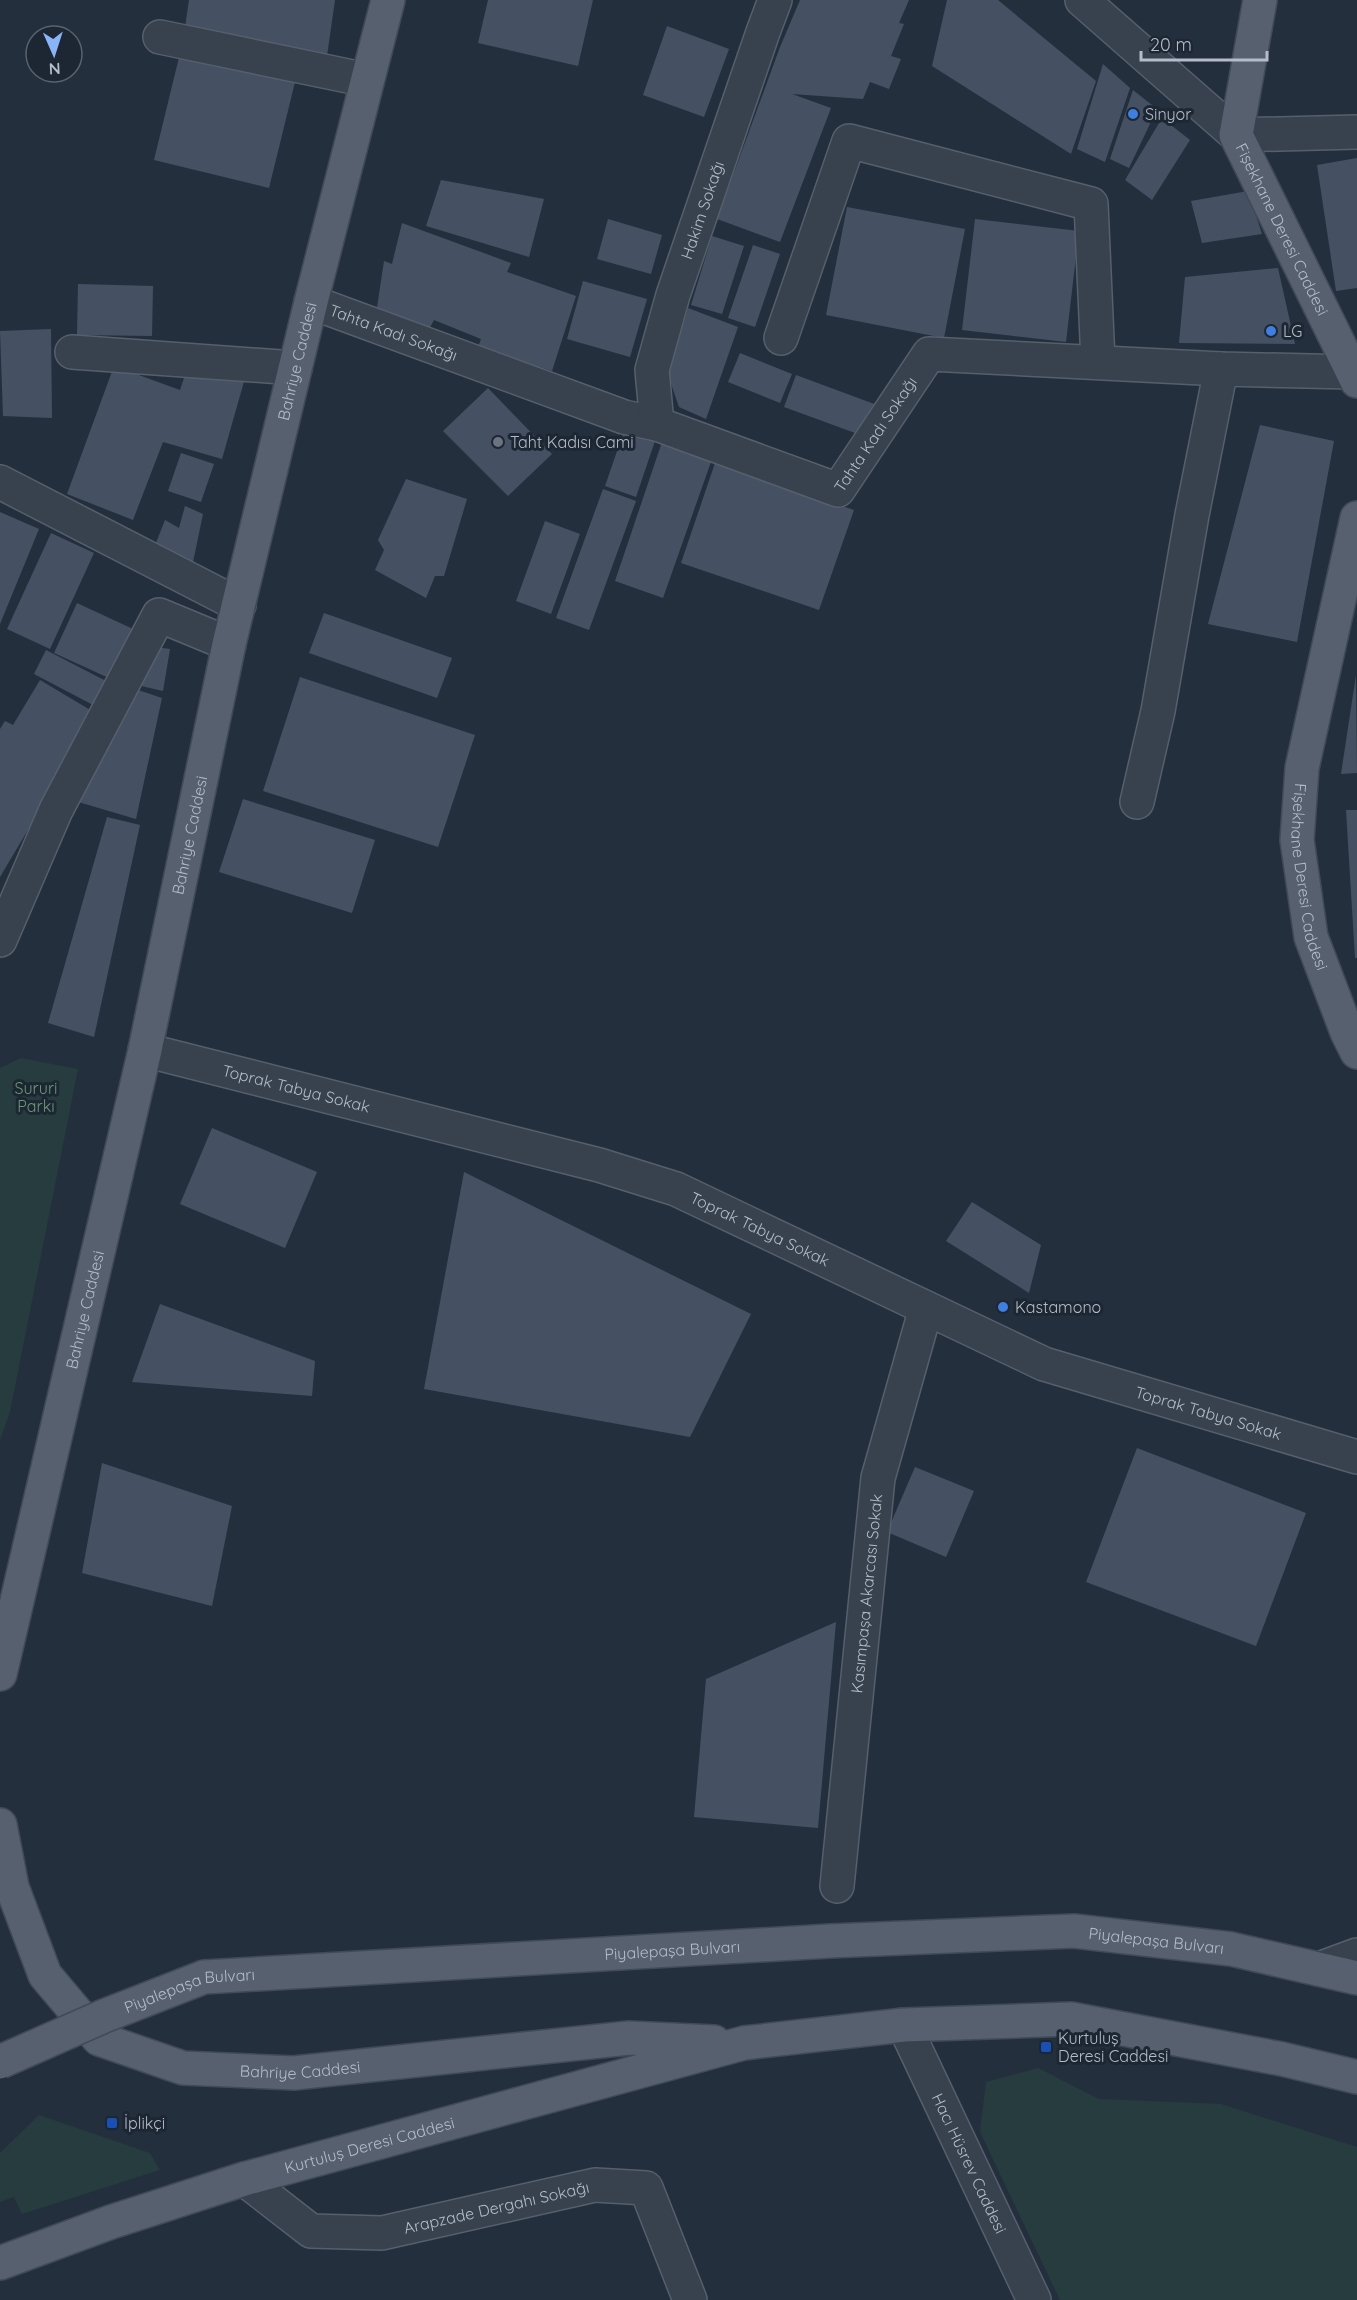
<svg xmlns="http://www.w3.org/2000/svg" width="1357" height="2300" font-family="Quicksand,sans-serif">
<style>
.green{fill:#263c3f}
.building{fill:#455162}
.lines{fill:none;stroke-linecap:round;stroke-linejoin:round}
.minor-casing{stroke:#565f6c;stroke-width:36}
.major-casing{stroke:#414a57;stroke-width:36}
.minor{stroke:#38414e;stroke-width:33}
.major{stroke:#56606e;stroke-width:33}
.major-bridge-casing{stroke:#414a57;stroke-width:36;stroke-linecap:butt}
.major-bridge{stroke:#56606e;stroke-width:33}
.shop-dot{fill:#3f7fe0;stroke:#1d2633;stroke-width:2}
.worship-dot{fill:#6b7280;stroke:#1d2633;stroke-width:2}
.transit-dot{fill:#1a4fb4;stroke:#1d2633;stroke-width:2}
.labels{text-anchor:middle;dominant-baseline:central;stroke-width:6;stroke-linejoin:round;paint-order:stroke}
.poi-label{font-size:16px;fill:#b4bcc9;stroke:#1d2633;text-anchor:start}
.street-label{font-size:16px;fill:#b4bcc9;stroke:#1d2633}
.park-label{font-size:16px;fill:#6b9a76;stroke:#1d2633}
</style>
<rect width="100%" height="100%" fill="#242f3e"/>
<path class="green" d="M21 1058 78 1069 10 1412 0 1440V1068Z
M1038 2068 1099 2099 1221 2104 1357 2147V2300H1060L980 2132 986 2082Z
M39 2115 150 2153 160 2170 22 2214 14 2197 0 2202V2153Z"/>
<path class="building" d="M189 0H335L327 56 184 34Z
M488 0H593L578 66 478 43Z
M800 0H909L899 23 904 24 891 56 901 59 889 89 870 82 863 99 792 94 831 108 780 242 717 219 780 47Z
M947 0H998L1096 81 1071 154 932 66Z
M667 26 729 49 704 117 643 95Z
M182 45 297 74 269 188 154 160Z
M1103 64 1130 88 1105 162 1077 149Z
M1133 90 1157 109 1129 168 1110 159Z
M1162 118 1190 140 1152 200 1125 180Z
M1357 158V288L1336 291 1317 165Z
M441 180 544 199 529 257 426 226Z
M1248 191 1262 234 1202 243 1191 201Z
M847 207 965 229 944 338 826 315Z
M608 219 662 235 651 274 597 259Z
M975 219 1079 231 1066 342 962 330Z
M402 223 511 263 507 272 576 296 552 371 478 347 481 339 434 320 427 333 376 314 384 261 392 264Z
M712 236 744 246 722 314 691 305Z
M753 245 780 254 755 327 728 318Z
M1278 268 1295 344 1179 343 1185 277Z
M583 281 647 299 630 357 567 339Z
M78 284 153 286 152 336 77 335Z
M688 308 738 327 706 419 679 407 668 375Z
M51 329 52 418 3 416 0 331Z
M194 348 249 364 222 459 163 442 133 520 67 494 114 366 180 390Z
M740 353 792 374 780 403 728 382Z
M796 375 877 405 866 437 784 407Z
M488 388 552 454 508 496 443 431Z
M1260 425 1334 441 1297 642 1208 624Z
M624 431 655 441 636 497 605 486Z
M662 442 712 459 663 598 615 581Z
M181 453 214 464 201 502 168 491Z
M715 463 854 510 819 610 681 563Z
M406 479 467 499 444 576H435L426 598 375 570 384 550 378 540Z
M603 489 636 501 589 630 556 618Z
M185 506 203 514 193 562 154 548 165 520 179 528Z
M0 512 39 529 0 624Z
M545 521 580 534 551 614 516 601Z
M51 533 94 553 50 649 7 629Z
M77 603 133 629 111 679 54 653Z
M324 613 452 658 437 698 309 653Z
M155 647 170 649 163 691 137 685Z
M46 650 106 681 95 706 34 674Z
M1356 675 1357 773 1341 774Z
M300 677 475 735 438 847 263 791Z
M40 680 92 711 65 755 70 759 0 877V729L5 721 13 725Z
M129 687 162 698 136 819 68 799Z
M243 799 375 840 352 913 219 872Z
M1346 810H1357V958H1355Z
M107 817 140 825 94 1037 48 1023Z
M212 1128 317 1172 285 1248 180 1204Z
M464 1172 751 1314 690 1437 424 1389Z
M972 1202 1041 1245 1029 1293 946 1241Z
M160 1304 315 1361 312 1396 132 1382Z
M1137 1448 1306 1513 1256 1646 1086 1582Z
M102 1463 232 1506 212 1606 82 1573Z
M915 1467 974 1491 946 1557 887 1532Z
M836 1622 818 1828 694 1817 706 1679Z"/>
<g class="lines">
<g class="minor-casing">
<g id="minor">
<path d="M1082 0 1236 135 1357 132"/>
<path d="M160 37 367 80"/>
<path id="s1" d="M311 302 624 417 657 424 838 490 929 354 1221 369 1352 372"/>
<path d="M781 338 849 141 1091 204 1098 362"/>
<path d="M72 352 295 368"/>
<path id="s2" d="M657 424 652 370 673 295 763 32 775 0"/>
<path d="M0 482 239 605"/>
<path d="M1137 802 1158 711 1192 515 1221 369"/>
<path d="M0 940 56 810 159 615 229 644"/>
<path id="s3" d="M145 1050 599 1165 676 1189 1044 1364 1357 1457"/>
<path id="s4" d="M837 1886 878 1478 926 1308"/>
<path d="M1319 1969 1357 1955"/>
<path id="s5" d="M904 2025 1034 2300"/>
<path id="s6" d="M244 2179 311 2231 382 2233 595 2185 646 2188 690 2300"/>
</g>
</g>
<g class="major-casing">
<g id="major">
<path id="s7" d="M1260 0 1236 135 1357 381"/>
<path id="s8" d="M1357 518 1302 768 1297 840 1311 937 1347 1032 1357 1052"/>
<path id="s9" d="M0 1674 145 1050 229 644 311 302 388 0"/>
<path id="s10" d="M0 1825 12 1887 45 1975 99 2039 183 2068 294 2073 629 2038 714 2042"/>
<path id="s11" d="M830 1941 1074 1931 1231 1949 1357 1978"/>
<path id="s12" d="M0 2263 111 2222 244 2179 744 2043 904 2025 1071 2019 1282 2059 1357 2077"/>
</g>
</g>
<use href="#minor" class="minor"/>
<use href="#major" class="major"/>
<g class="major-bridge-casing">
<g id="major-bridge">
<path id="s13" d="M0 2062 104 2016 204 1977 830 1941"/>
</g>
</g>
<use href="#major-bridge" class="major-bridge"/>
</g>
<g class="shop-dot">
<circle cx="1133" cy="114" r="6"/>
<circle cx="1271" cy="331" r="6"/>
<circle cx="1003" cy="1307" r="6"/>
</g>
<circle class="worship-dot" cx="498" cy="442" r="6"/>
<g class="transit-dot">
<rect x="1040" y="2041" width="12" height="12" rx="3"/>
<rect x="106" y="2117" width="12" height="12" rx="3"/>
</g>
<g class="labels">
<g class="poi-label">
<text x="1145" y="114">Sinyor</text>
<text x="1283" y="331">LG</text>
<text x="510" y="442">Taht Kadısı Cami</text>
<text x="1015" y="1307">Kastamono</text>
<text x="1058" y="2038">Kurtuluş<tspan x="1058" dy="18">Deresi Caddesi</tspan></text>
<text x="124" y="2123">İplikçi</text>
</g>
<g class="street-label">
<text stroke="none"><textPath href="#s2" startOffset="222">Hakim Sokağı</textPath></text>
<text stroke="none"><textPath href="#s7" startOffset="242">Fişekhane Deresi Caddesi</textPath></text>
<text stroke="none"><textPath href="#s1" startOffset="88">Tahta Kadı Sokağı</textPath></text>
<text stroke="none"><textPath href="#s9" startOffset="1346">Bahriye Caddesi</textPath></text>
<text stroke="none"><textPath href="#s1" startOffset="627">Tahta Kadı Sokağı</textPath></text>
<text stroke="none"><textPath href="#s9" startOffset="860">Bahriye Caddesi</textPath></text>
<text stroke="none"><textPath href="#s8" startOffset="366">Fişekhane Deresi Caddesi</textPath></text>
<text stroke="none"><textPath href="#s3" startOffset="156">Toprak Tabya Sokak</textPath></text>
<text stroke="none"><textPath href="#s3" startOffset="642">Toprak Tabya Sokak</textPath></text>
<text stroke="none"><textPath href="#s9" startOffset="374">Bahriye Caddesi</textPath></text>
<text stroke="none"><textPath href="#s3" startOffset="1128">Toprak Tabya Sokak</textPath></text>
<text stroke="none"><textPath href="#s4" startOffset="294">Kasımpaşa Akarcası Sokak</textPath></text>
<text stroke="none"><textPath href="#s11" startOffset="327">Piyalepaşa Bulvarı</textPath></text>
<text stroke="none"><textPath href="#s13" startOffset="690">Piyalepaşa Bulvarı</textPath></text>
<text stroke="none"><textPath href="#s13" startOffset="204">Piyalepaşa Bulvarı</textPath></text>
<text stroke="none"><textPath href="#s10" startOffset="447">Bahriye Caddesi</textPath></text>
<text stroke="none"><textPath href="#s12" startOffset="388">Kurtuluş Deresi Caddesi</textPath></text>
<text stroke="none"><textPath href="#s5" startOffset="153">Hacı Hüsrev Caddesi</textPath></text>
<text stroke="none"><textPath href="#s6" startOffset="273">Arapzade Dergahı Sokağı</textPath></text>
</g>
<g class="park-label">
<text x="36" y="1088">Sururi<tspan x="36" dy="18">Parkı</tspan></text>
</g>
</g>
<g transform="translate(54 54) rotate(177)"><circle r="28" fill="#1d2633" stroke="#59626f" stroke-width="1.5"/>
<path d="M0-4.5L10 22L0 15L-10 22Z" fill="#8ab4f8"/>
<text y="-9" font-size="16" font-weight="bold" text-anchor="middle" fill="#b4bcc9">N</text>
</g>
<path d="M1141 51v9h126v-9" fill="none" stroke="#b4bcc9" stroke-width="3"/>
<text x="1150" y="51" font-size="18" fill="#b4bcc9" stroke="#1d2633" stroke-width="4.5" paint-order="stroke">20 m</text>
</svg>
